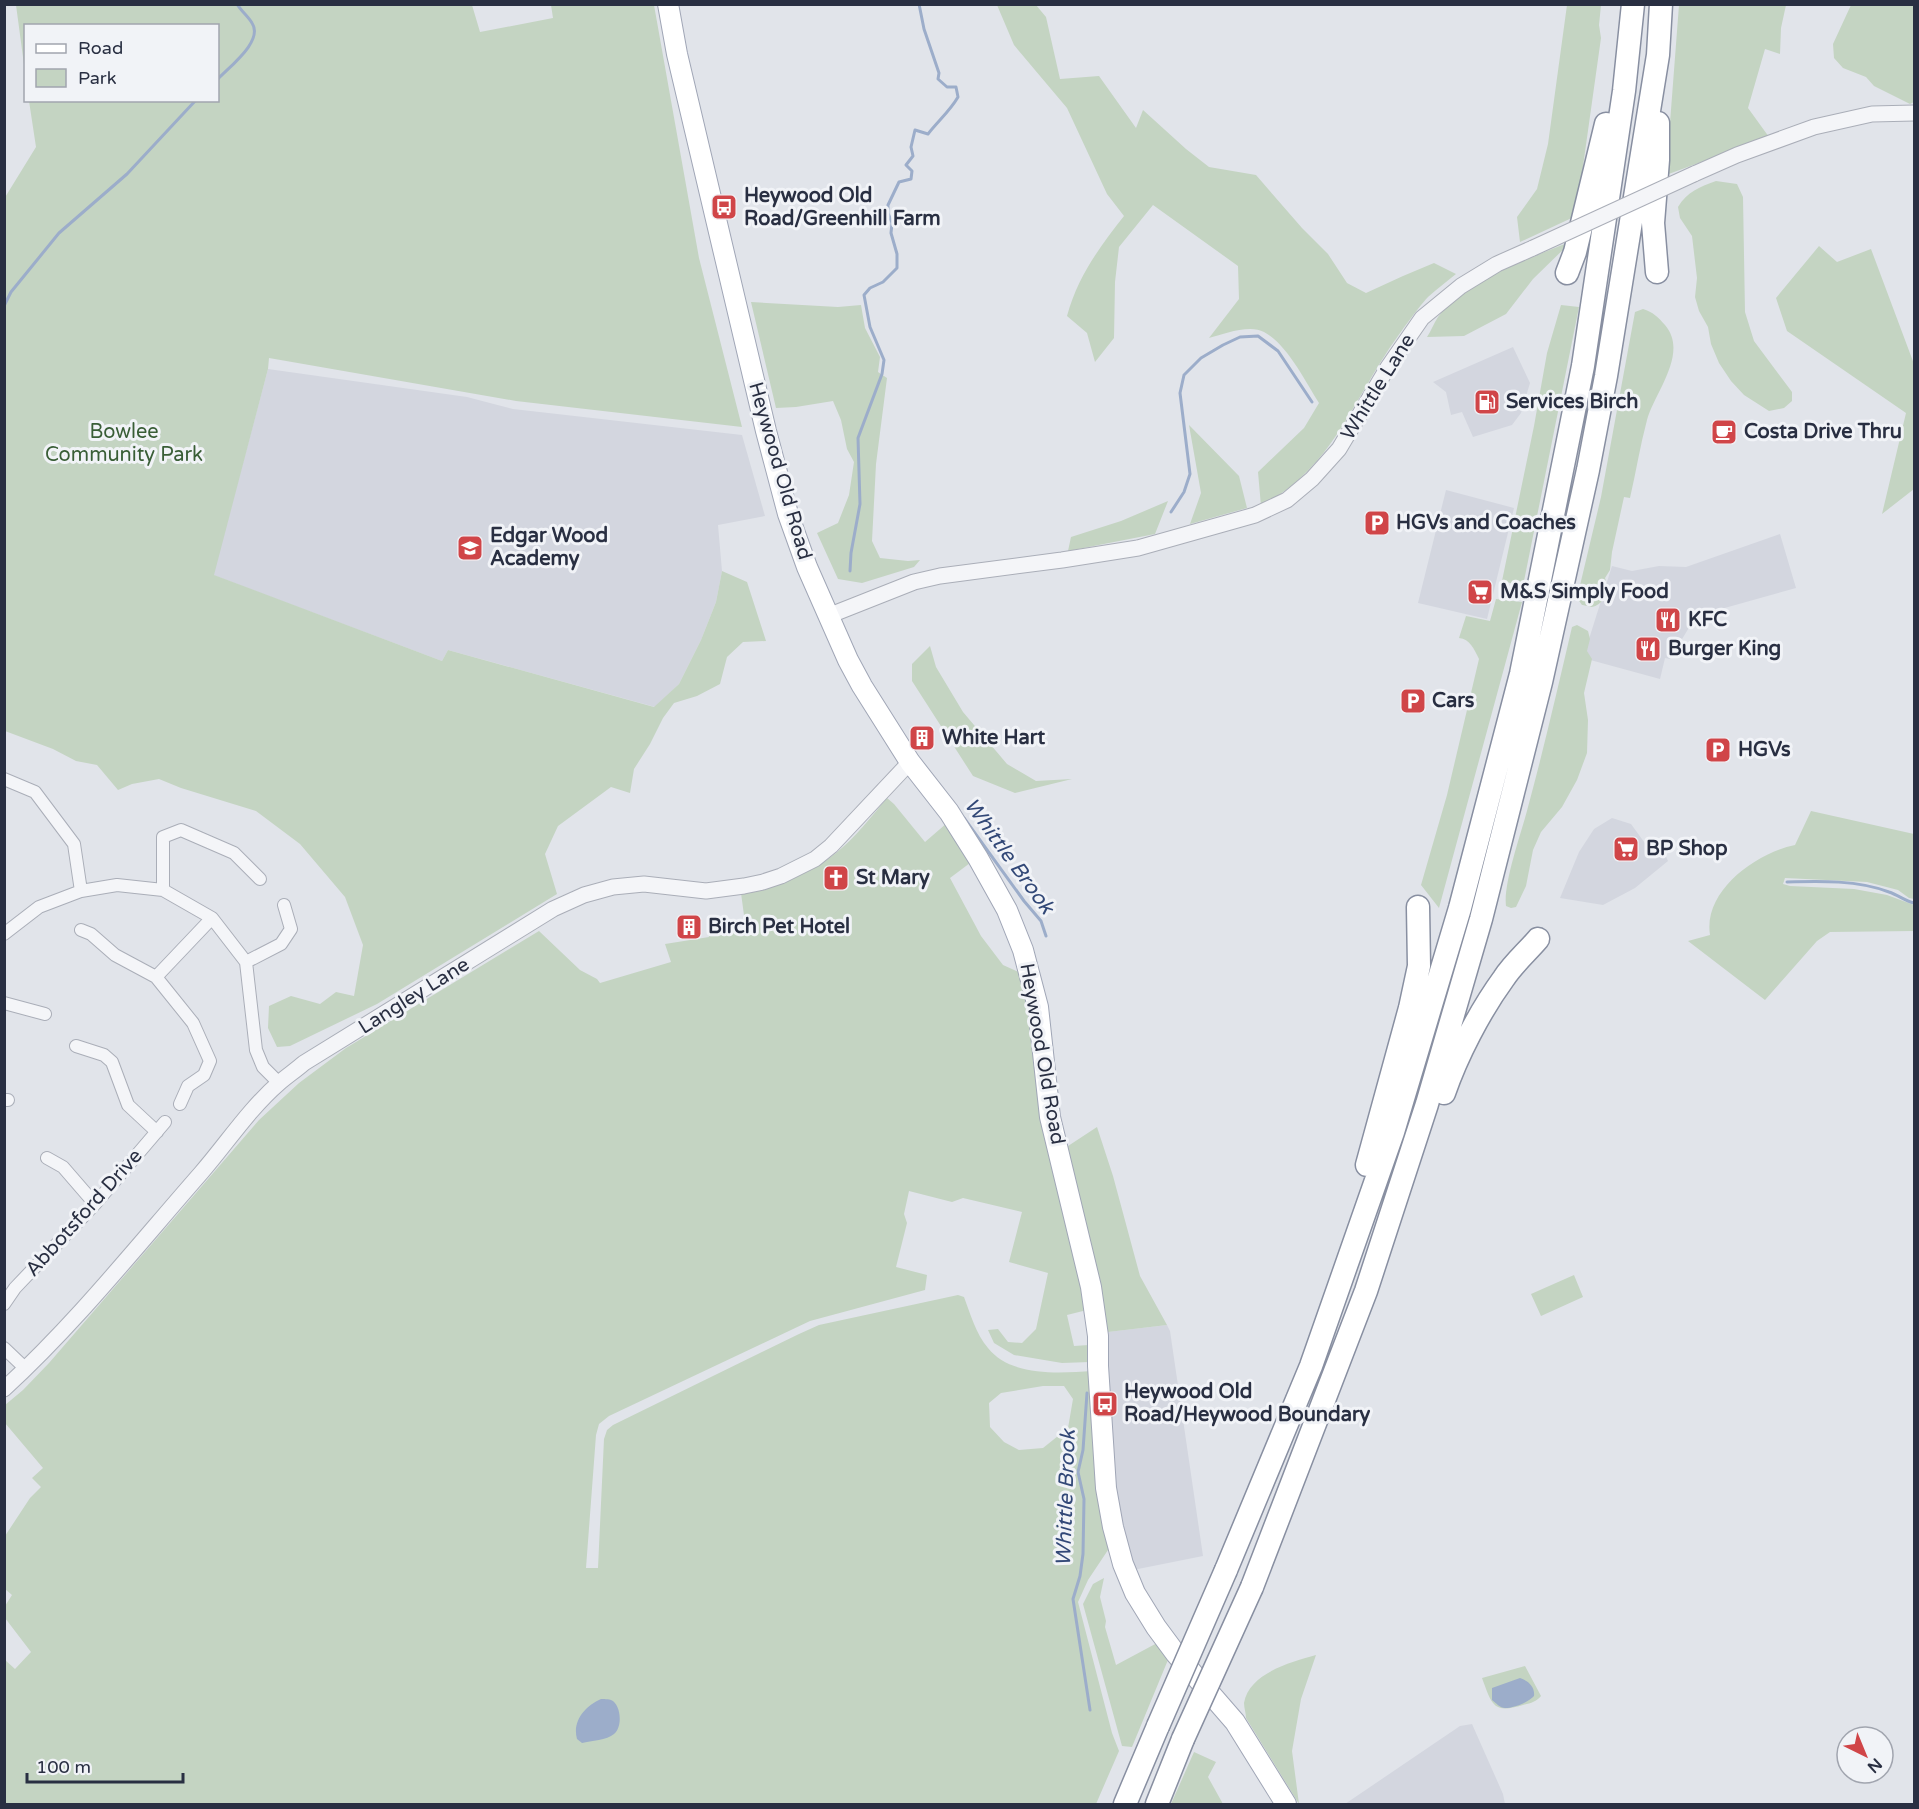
<svg xmlns="http://www.w3.org/2000/svg" width="1919" height="1809" font-family="'Varela Round',sans-serif">
<style>
.built{fill:#d3d6df}
.green{fill:#c4d4c2;fill-rule:evenodd}
.water{fill:#9cadca}
.lines{fill:none;stroke-linecap:round;stroke-linejoin:round}
.stream{stroke:#9cadca;stroke-width:3}
.minor-casing{stroke:#aaaeb8;stroke-width:14}
.tertiary-casing{stroke:#aaaeb8;stroke-width:17}
.primary-casing{stroke:#a0a6b6;stroke-width:22}
.motorway-casing{stroke:#888fa1;stroke-width:25}
.minor{stroke:#f4f5f8;stroke-width:12}
.tertiary{stroke:#f4f5f8;stroke-width:15}
.primary{stroke:#fff;stroke-width:20}
.motorway{stroke:#fff;stroke-width:22}
.tertiary-bridge-casing{stroke:#aaaeb8;stroke-width:17;stroke-linecap:butt}
.motorway-bridge-casing{stroke:#888fa1;stroke-width:25;stroke-linecap:butt}
.tertiary-bridge{stroke:#f4f5f8;stroke-width:15}
.motorway-bridge{stroke:#fff;stroke-width:22}
.labels{text-anchor:middle;dominant-baseline:central;stroke-width:6;stroke-linejoin:round;paint-order:stroke}
.poi-label{font-size:20px;font-weight:bold;fill:#292f42;stroke:#f1f3f7;text-anchor:start}
.street-label{font-size:20px;fill:#292f42;stroke:#f1f3f7}
.park-label{font-size:20px;fill:#395e36;stroke:#f1f3f7}
.water-label{font-size:21px;font-style:italic;fill:#324877;stroke:#f1f3f7}
</style>
<rect width="100%" height="100%" fill="#e1e4ea"/>
<path class="built" d="M1513 347 1530 383 1521 413 1512 425 1473 437 1462 412 1451 415 1446 392 1433 382Z
M268 369 467 397 513 409 742 435 765 516 718 525 722 571 716 602 701 640 679 684 655 707 448 650 442 661 213 575Z
M1446 490 1514 508 1487 619 1418 603Z
M1780 534 1796 588 1696 616 1670 659 1665 658 1660 679 1583 658 1612 566 1632 571 1659 566 1686 567Z
M1612 818 1631 824 1647 846 1660 844 1668 861 1635 888 1603 905 1560 898 1579 852 1594 829Z
M1167 1325 1170 1331 1203 1556 1133 1570 1109 1456 1106 1398 1108 1332Z
M1472 1724 1503 1794 1505 1804H1345L1460 1726Z"/>
<path class="green" d="M16 5H472L480 32 553 18 551 5H654L699 258 742 427 516 401 269 358 268 369 214 575 442 661 448 650 654 707 679 684 701 640 716 602 722 571 747 582 766 641 743 642 727 657 720 684 697 696 674 703 663 718 650 744 634 769 630 793 611 787 558 826 545 854 557 894 377 1004 290 1046 277 1047 268 1028 269 1006 291 996 320 1004 336 992 354 996 363 945 345 897 300 844 256 811 181 788 159 779 132 784 118 790 97 765 76 761 53 749 5 731 4 199 36 147 29 101 218 100V26H26L25 72Z
M997 5H1036L1046 17 1060 79 1099 76 1136 128 1143 110 1186 149 1209 167 1256 175 1302 228 1328 254 1347 283 1366 293 1403 276 1434 263 1456 274C1447 281 1437 289 1428 297 1416 310 1397 337 1387 352 1348 412 1328 470 1261 506L1258 472 1304 428 1319 403C1305 381 1287 344 1264 332 1250 324 1223 334 1209 338L1239 299 1238 266 1153 205 1119 247 1115 282 1114 338 1095 362 1087 333 1067 316C1078 276 1099 248 1124 216L1107 194 1067 108 1014 45Z
M1567 5H1601L1599 25 1601 38 1576 216 1520 242 1517 217 1537 189 1548 144Z
M1679 5H1786L1781 28 1780 54 1765 49 1748 108 1769 137 1666 175Z
M1851 5H1914V102L1910 104 1874 86 1866 77 1843 68 1834 58 1833 44Z
M1716 181 1737 184 1743 197 1745 312 1754 341 1792 392V401L1784 408 1769 411 1744 395 1731 381 1719 363 1711 344 1708 327 1699 311 1695 297 1697 278 1692 236 1680 218 1678 207C1687 192 1699 187 1716 181Z
M1572 241 1533 279 1506 314 1464 336 1427 337C1431 331 1434 323 1438 317 1468 279 1529 259 1572 241Z
M1819 246 1837 262 1871 249 1914 364V489L1882 514 1906 413 1787 331 1776 298Z
M751 302 838 307 861 305 865 328 880 357 878 372 887 378 876 464 872 541 880 558 908 561 920 560 914 567 862 583 838 579 817 533 838 523 849 495 854 462 847 449 841 420 833 401 796 407 776 408Z
M1561 305 1579 307 1523 586 1502 581 1534 426 1547 353Z
M1643 309C1653 312 1658 317 1665 325 1689 353 1655 392 1647 420 1640 446 1636 472 1630 498L1624 497 1612 552 1610 570 1605 578C1609 588 1605 605 1592 607 1592 607 1583 605 1582 605L1577 598 1601 497 1635 312Z
M1189 425 1239 476 1247 508 1190 524 1201 493Z
M1168 501 1155 534 1068 551 1071 537 1121 521Z
M1496 599 1522 602 1439 908 1421 885 1447 795 1479 659C1474 649 1470 639 1459 638L1466 616 1490 621Z
M1577 625 1588 631 1590 639 1587 651 1592 659 1584 693 1588 720 1587 753 1577 780 1562 807 1541 832 1533 850 1526 886 1516 907 1511 908 1506 906C1503 883 1522 831 1528 807 1544 748 1558 687 1572 627Z
M930 646 936 667 963 712 1007 764 1036 781 1072 779 1015 793 973 776 912 681V664Z
M887 798 894 804 925 842 947 823 970 863 950 878 981 936 1003 965 1021 973 1031 1014 1087 1310 1067 1315 1074 1346 1089 1345 1090 1362 1062 1363 1014 1355 994 1343 988 1330 998 1329 1008 1342 1022 1343 1036 1329 1048 1273 1009 1262 1022 1212 963 1198 952 1202 909 1191 904 1214 907 1223 896 1267 927 1275 925 1290 810 1321 609 1416 599 1424 596 1435 586 1568H598L604 1439 607 1430 613 1425 799 1334 819 1325 958 1295 964 1297C970 1313 976 1334 988 1348 1011 1377 1059 1373 1092 1371L1110 1547 1088 1580 1078 1602 1112 1733 1119 1751 1096 1804H5L4 1659 15 1669 31 1652 5 1618V1606L12 1595 5 1589V1536L30 1498 41 1487 32 1478 43 1468 5 1423V1405L23 1390 49 1363 259 1120 299 1083 346 1048 539 931 580 970 597 979 600 983 671 962 665 944 709 937 708 930 719 928 718 922 726 921 727 929 738 928 739 932 746 930 741 893C775 887 809 875 836 853 855 838 871 817 887 798ZM1043 1386H1064L1073 1399 1068 1428 1043 1448 1019 1450 1004 1442 990 1427 989 1403 1001 1393Z
M1811 811 1914 834V899L1909 898 1898 890 1867 882 1785 878 1783 884 1790 886 1854 889 1887 895 1914 905V931L1830 932 1817 941 1765 1000 1688 941 1710 935C1703 891 1756 853 1795 845Z
M1097 1127 1113 1176 1140 1276 1167 1325 1108 1332 1065 1148Z
M1574 1275 1583 1297 1541 1316 1531 1294Z
M1104 1578 1100 1597 1106 1621 1105 1627 1116 1665 1159 1642 1170 1655 1132 1747 1122 1746 1083 1604 1093 1584Z
M1316 1655 1301 1699 1292 1751 1299 1804 1246 1718C1246 1713 1244 1708 1244 1703 1249 1673 1291 1662 1316 1655Z
M1525 1666 1541 1696C1536 1702 1531 1703 1523 1705 1493 1714 1492 1705 1482 1678Z
M1194 1752 1216 1762 1208 1777 1223 1804H1171Z"/>
<path class="water" d="M1520 1678C1529 1681 1535 1687 1534 1696 1529 1702 1514 1708 1505 1708 1500 1708 1496 1703 1492 1700V1688Z
M601 1699C602 1699 610 1699 611 1700 621 1704 623 1727 614 1734 607 1740 591 1741 582 1743L577 1739C572 1721 585 1706 601 1699Z"/>
<g class="lines">
<path class="stream" d="M218 79C229 67 264 41 252 23 248 16 241 11 237 4
M4 306 11 292 59 233 127 174 196 100
M1171 512 1184 492 1190 474 1180 393 1184 375 1201 358 1223 345 1240 337 1258 336 1278 351 1312 402
M850 571 851 553 860 504 858 438 882 374 884 360 870 327 864 295 870 288 883 282 897 268V254L891 233 892 223 888 213V205L899 182 911 179 912 171 906 165 913 156 911 147 915 130 928 134C938 121 950 111 958 97L956 87H947L938 79 939 73 924 29 919 4
M964 818 1024 901 1041 921 1046 936
M1787 882C1820 881 1858 880 1889 892 1898 895 1905 901 1914 903
M1087 1393 1083 1450 1078 1472 1084 1499 1083 1554 1080 1576 1073 1599 1090 1710"/>
<g class="minor-casing">
<path id="minor" d="M4 779 35 792 74 844 81 891
M163 890V837L181 830 234 853 260 879
M81 930 91 934 115 955 156 977 193 1023 210 1061 204 1075 188 1086 180 1104
M4 934 39 907 81 891 117 885 163 890 212 918 246 962 256 1050 263 1067 279 1083
M246 962 281 944 291 929 284 905
M156 977 212 918
M4 1003 45 1014
M76 1046 104 1055 112 1062 128 1105 157 1132
M4 1100H8
M47 1158 63 1167 95 1204
M4 1304 15 1288 95 1204 165 1122
M4 1348 26 1369"/>
</g>
<g class="tertiary-casing">
<path id="tertiary" d="M1694 174 1737 155 1814 127 1872 114 1914 113
M828 616 914 582 940 576 1062 560 1138 548 1255 515 1287 500 1312 479 1339 449 1388 367 1422 318 1461 286 1497 264 1533 248
M4 1389C76 1323 137 1246 201 1173 227 1143 249 1109 279 1083 287 1076 296 1070 304 1063L553 909 584 895 613 887 644 884 706 891 744 886 763 882 781 876 815 859 831 846 910 762"/>
</g>
<g class="primary-casing">
<path id="primary" d="M668 4 677 54 766 431 788 514 807 567 848 660 862 686 910 762 949 812 978 858 1007 910 1023 950 1038 1007 1050 1117 1091 1287 1098 1336V1366L1106 1488 1113 1527 1123 1564 1135 1593 1156 1627 1176 1654 1235 1722 1286 1804"/>
</g>
<g class="motorway-casing">
<path id="motorway" d="M1657 272 1653 223 1658 160V123
M1567 273 1575 252 1606 124
M1444 1093C1457 1055 1480 1011 1504 978 1513 964 1527 952 1538 939
M1367 1165 1410 1008 1419 966 1418 907
M1226 1570 1311 1366 1393 1132 1460 908 1521 674 1583 366 1624 91 1633 4
M1252 1587 1366 1291 1427 1104 1481 919 1541 682 1588 470 1606 376 1658 55 1661 4
M1125 1804 1158 1726
M1157 1804 1183 1739"/>
</g>
<use href="#minor" class="minor"/>
<use href="#tertiary" class="tertiary"/>
<use href="#primary" class="primary"/>
<use href="#motorway" class="motorway"/>
<g class="tertiary-bridge-casing">
<path id="tertiary-bridge" d="M1533 248 1694 174"/>
</g>
<g class="motorway-bridge-casing">
<path id="motorway-bridge" d="M1158 1726 1226 1570
M1183 1739 1252 1587"/>
</g>
<use href="#tertiary-bridge" class="tertiary-bridge"/>
<use href="#motorway-bridge" class="motorway-bridge"/>
</g>
<defs>
<g id="bus-square" transform="scale(1.35)"><rect x="-9" y="-9" width="18" height="18" rx="4" fill="#d04548" stroke="#f1f3f7"/><path d="M-5-6H5V4H4V6H2V4H-2V6H-4V4H-5ZM-3.5-4V0h7V-4ZM-3.5 1.2v1.5H-2V1.2ZM2 1.2v1.5H3.5V1.2Z" fill="#fff"/></g>
<g id="fuel-square" transform="scale(1.35)"><rect x="-9" y="-9" width="18" height="18" rx="4" fill="#d04548" stroke="#f1f3f7"/><path d="M-5.5-6h7V0h2V4h1.3V-2.5L3-4.5l.8-.8L6-3V5H2.5V1h-1V6h-7ZM-4.2-4.7v3.2H.2V-4.7Z" fill="#fff"/></g>
<g id="cafe-square" transform="scale(1.35)"><rect x="-9" y="-9" width="18" height="18" rx="4" fill="#d04548" stroke="#f1f3f7"/><path d="M-5.5-4.5H6V0H3Q3 3.5 0 3.5H-2.5Q-5.5 3.5-5.5 0ZM3-3.2v2h1.7v-2ZM-6 4.5H4V6H-6Z" fill="#fff"/></g>
<g id="parking-square" transform="scale(1.35)"><rect x="-9" y="-9" width="18" height="18" rx="4" fill="#d04548" stroke="#f1f3f7"/><path d="M-3.5-5.5H1a3.5 3.5 0 0 1 0 7H-1V5.5H-3.5ZM-1-3.4V-.6H.8a1.4 1.4 0 0 0 0-2.8Z" fill="#fff"/></g>
<g id="school-square" transform="scale(1.35)"><rect x="-9" y="-9" width="18" height="18" rx="4" fill="#d04548" stroke="#f1f3f7"/><path d="M0-5L7-2L0 1L-7-2ZM-4 1L0 2.5L4 1V4Q0 6-4 4Z" fill="#fff"/></g>
<g id="supermarket-square" transform="scale(1.35)"><rect x="-9" y="-9" width="18" height="18" rx="4" fill="#d04548" stroke="#f1f3f7"/><path d="M-6-5.5h2.5l.6 2H6L4.5 2H-2.5L-4.4-4H-6ZM-1.5 3.2a1.3 1.3 0 1 0 .1 0ZM3 3.2a1.3 1.3 0 1 0 .1 0Z" fill="#fff"/></g>
<g id="restaurant-square" transform="scale(1.35)"><rect x="-9" y="-9" width="18" height="18" rx="4" fill="#d04548" stroke="#f1f3f7"/><path d="M-5-6h1v4h1v-4h1v4h1v-4h1v5L-1.5 .5V6h-2V.5L-5-1ZM5-6V6H3V1.5H1.5Q1.5-4 5-6Z" fill="#fff"/></g>
<g id="building-square" transform="scale(1.35)"><rect x="-9" y="-9" width="18" height="18" rx="4" fill="#d04548" stroke="#f1f3f7"/><path d="M-4-6H4V6H1V3H-1V6H-4ZM-2.5-4.3h1.7v1.8h-1.7ZM.8-4.3h1.7v1.8H.8ZM-2.5-1h1.7V.8h-1.7ZM.8-1h1.7V.8H.8Z" fill="#fff"/></g>
<g id="church-square" transform="scale(1.35)"><rect x="-9" y="-9" width="18" height="18" rx="4" fill="#d04548" stroke="#f1f3f7"/><path d="M-1.2-6h2.4v3.5h3.3v2.4h-3.3V6h-2.4V-.1h-3.3v-2.4h3.3Z" fill="#fff"/></g>
</defs>
<g fill-rule="evenodd">
<use href="#bus-square" x="724" y="207"/>
<use href="#fuel-square" x="1487" y="402"/>
<use href="#cafe-square" x="1724" y="432"/>
<use href="#parking-square" x="1377" y="523"/>
<use href="#school-square" x="470" y="548"/>
<use href="#supermarket-square" x="1480" y="592"/>
<use href="#restaurant-square" x="1668" y="620"/>
<use href="#restaurant-square" x="1648" y="649"/>
<use href="#parking-square" x="1413" y="701"/>
<use href="#building-square" x="922" y="738"/>
<use href="#parking-square" x="1718" y="750"/>
<use href="#supermarket-square" x="1626" y="849"/>
<use href="#church-square" x="836" y="878"/>
<use href="#building-square" x="689" y="927"/>
<use href="#bus-square" x="1105" y="1404"/>
</g>
<g class="labels">
<g class="poi-label">
<text x="744" y="196">Heywood Old<tspan x="744" dy="23">Road/Greenhill Farm</tspan></text>
<text x="1506" y="402">Services Birch</text>
<text x="1744" y="432">Costa Drive Thru</text>
<text x="1396" y="523">HGVs and Coaches</text>
<text x="490" y="536">Edgar Wood<tspan x="490" dy="23">Academy</tspan></text>
<text x="1500" y="592">M&amp;S Simply Food</text>
<text x="1688" y="620">KFC</text>
<text x="1668" y="649">Burger King</text>
<text x="1432" y="701">Cars</text>
<text x="942" y="738">White Hart</text>
<text x="1738" y="750">HGVs</text>
<text x="1646" y="849">BP Shop</text>
<text x="856" y="878">St Mary</text>
<text x="708" y="927">Birch Pet Hotel</text>
<text x="1124" y="1392">Heywood Old<tspan x="1124" dy="23">Road/Heywood Boundary</tspan></text>
</g>
<g class="street-label">
<text transform="translate(1378 387) rotate(-58)">Whittle Lane</text>
<text transform="translate(780 471) rotate(74)">Heywood Old Road</text>
<text transform="translate(414 996) rotate(-32)">Langley Lane</text>
<text transform="translate(1042 1054) rotate(80)">Heywood Old Road</text>
<text transform="translate(84 1213) rotate(-48)">Abbotsford Drive</text>
</g>
<g class="park-label">
<text x="124" y="432">Bowlee<tspan x="124" dy="23">Community Park</tspan></text>
</g>
<g class="water-label">
<text transform="translate(1009 856) rotate(54)">Whittle Brook</text>
<text transform="translate(1066 1498) rotate(-88)">Whittle Brook</text>
</g>
</g>
<rect width="1919" height="1809" fill="none" stroke="#292f42" stroke-width="12"/>
<rect x="24" y="24" width="195" height="78" fill="#f1f3f7" stroke="#a1a5af" stroke-width="1.5"/>
<rect x="36" y="44" width="30" height="9" fill="#ffffff" stroke="#a1a5af" stroke-width="1.5"/>
<text x="78" y="54" font-size="18" fill="#292f42">Road</text>
<rect x="36" y="69" width="30" height="18" fill="#c4d4c2" stroke="#a1a5af" stroke-width="1.5"/>
<text x="78" y="84" font-size="18" fill="#292f42">Park</text>
<g transform="translate(1865 1755) rotate(137)"><circle r="28" fill="#f1f3f7" stroke="#a1a5af" stroke-width="1.5"/>
<path d="M0-4.5L10 22L0 15L-10 22Z" fill="#d04548"/>
<text y="-9" font-size="16" font-weight="bold" text-anchor="middle" fill="#292f42">N</text>
</g>
<path d="M27 1773v9h156v-9" fill="none" stroke="#292f42" stroke-width="3"/>
<text x="36" y="1773" font-size="18" fill="#292f42" stroke="#f1f3f7" stroke-width="4.5" paint-order="stroke">100 m</text>
</svg>
